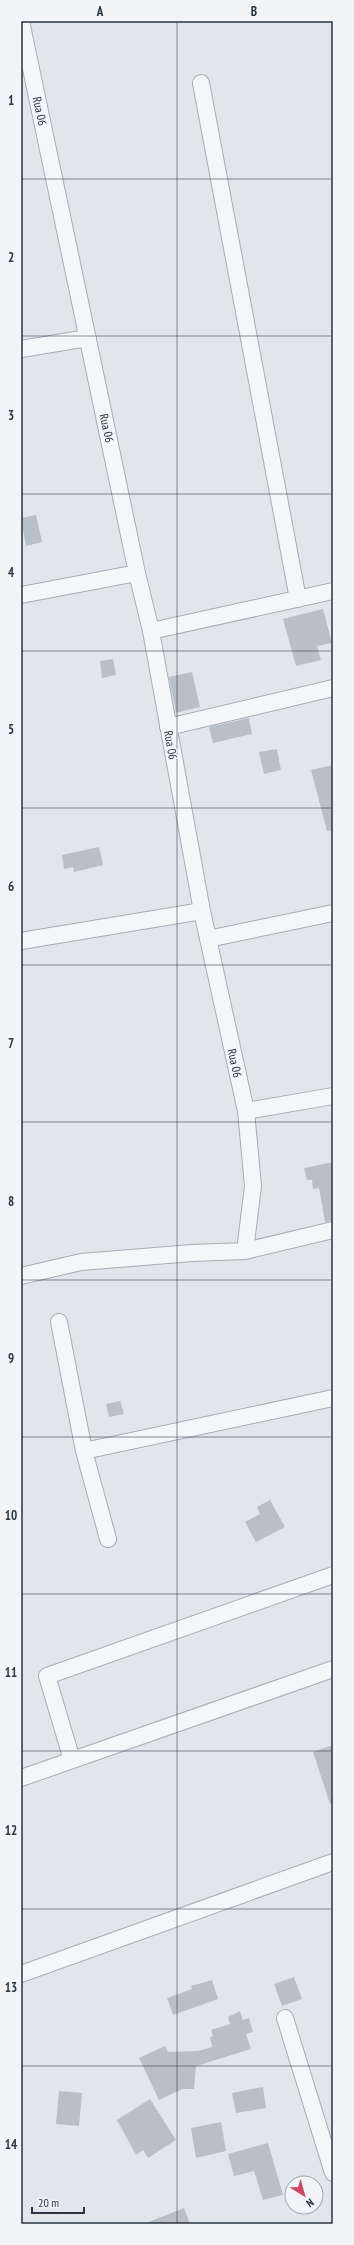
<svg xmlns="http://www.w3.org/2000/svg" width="354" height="2245" font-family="'PT Sans Narrow',sans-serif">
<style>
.building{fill:#b9bfc7}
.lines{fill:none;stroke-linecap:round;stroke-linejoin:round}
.minor-casing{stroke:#a7adb4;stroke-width:18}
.minor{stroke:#f5f6f8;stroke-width:16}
.grid{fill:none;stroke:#2a3542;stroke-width:1;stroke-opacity:0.55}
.labels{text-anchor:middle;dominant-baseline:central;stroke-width:3;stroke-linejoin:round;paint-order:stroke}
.street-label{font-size:12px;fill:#2a3542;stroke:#f2f4f7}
.neatline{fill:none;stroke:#2a3542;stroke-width:1.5}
.grid-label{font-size:13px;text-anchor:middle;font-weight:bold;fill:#2a3542}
</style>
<rect width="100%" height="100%" fill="#e2e6ea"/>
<path class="building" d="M36 515 42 542 26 546 21 518Z
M323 609 332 643 317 646 321 660 296 666 283 619Z
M113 659 116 675 102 678 100 661Z
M192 672 200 707 176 713 169 677Z
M249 718 252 734 213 743 209 727Z
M277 749 281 770 264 774 259 752Z
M333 765V830L327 831 311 770Z
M99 847 103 865 74 872 73 867 64 869 62 855Z
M333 1162V1221L325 1222 319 1188 313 1189 312 1180H307L304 1168Z
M120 1401 124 1414 109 1417 106 1404Z
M270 1500 285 1527 256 1542 245 1522 260 1514 257 1507Z
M333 1745V1804H330L313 1752Z
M294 1977 302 1999 282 2006 274 1984Z
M212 1980 218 1999 173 2015 167 1998 192 1989 191 1986Z
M240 2011 243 2020 249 2018 253 2032 246 2034 251 2049 196 2066 194 2089H182L159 2100 139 2058 165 2046 168 2052 198 2051 212 2047 210 2037 213 2036 211 2030 230 2024 228 2017Z
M263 2087 266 2108 236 2113 232 2093Z
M59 2091 82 2093 79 2126 56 2124Z
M150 2099 176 2140 148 2158 143 2150 136 2155 117 2120Z
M221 2122 226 2151 196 2158 191 2128Z
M268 2143 283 2195 263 2200 254 2171 234 2176 228 2154Z
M184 2208 190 2224H146V2223Z"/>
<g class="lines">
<g class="minor-casing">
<path id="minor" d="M201 83 298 599
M21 349 88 338
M21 595 137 573
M151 631 333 591
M168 727 333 688
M208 939 333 913
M21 941 202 911
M246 1111 333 1096
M245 1251 333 1230
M21 1276 81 1262 192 1253 245 1251 253 1186 246 1111 202 911 151 631 137 573 21 21
M59 1322 84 1451 108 1539
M84 1451 333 1398
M72 1760 47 1676 333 1575
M21 1778 333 1669
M21 1974 333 1862
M285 2018 333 2173"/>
</g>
<use href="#minor" class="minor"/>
</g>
<path class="grid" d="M177 21V2224M21 179H333M21 336H333M21 494H333M21 651H333M21 808H333M21 965H333M21 1122H333M21 1280H333M21 1437H333M21 1594H333M21 1751H333M21 1909H333M21 2066H333"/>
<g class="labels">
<g class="street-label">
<text transform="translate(40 111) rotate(78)">Rua 06</text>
<text transform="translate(107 428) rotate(78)">Rua 06</text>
<text transform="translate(171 745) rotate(80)">Rua 06</text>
<text transform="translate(235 1063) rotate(78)">Rua 06</text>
</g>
</g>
<rect width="354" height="2245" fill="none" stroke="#f2f4f7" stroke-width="44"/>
<g transform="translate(304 2195) rotate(143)"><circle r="19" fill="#f2f4f7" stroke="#a2a8af"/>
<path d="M0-3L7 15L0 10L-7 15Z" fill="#cd4967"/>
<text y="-6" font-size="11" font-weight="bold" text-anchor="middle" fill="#2a3542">N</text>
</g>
<path d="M32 2207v6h52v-6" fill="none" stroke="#2a3542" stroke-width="2"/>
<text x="38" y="2207" font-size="12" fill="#2a3542" stroke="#f2f4f7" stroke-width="3" paint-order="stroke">20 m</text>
<rect x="22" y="22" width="310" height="2201" class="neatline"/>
<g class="grid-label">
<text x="100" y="16">A</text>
<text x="254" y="16">B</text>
<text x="11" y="105">1</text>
<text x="11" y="262">2</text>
<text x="11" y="420">3</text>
<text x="11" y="577">4</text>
<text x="11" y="734">5</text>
<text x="11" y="891">6</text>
<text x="11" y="1048">7</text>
<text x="11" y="1206">8</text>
<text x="11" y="1363">9</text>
<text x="11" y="1520">10</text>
<text x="11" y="1677">11</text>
<text x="11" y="1835">12</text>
<text x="11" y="1992">13</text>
<text x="11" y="2149">14</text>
</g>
</svg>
